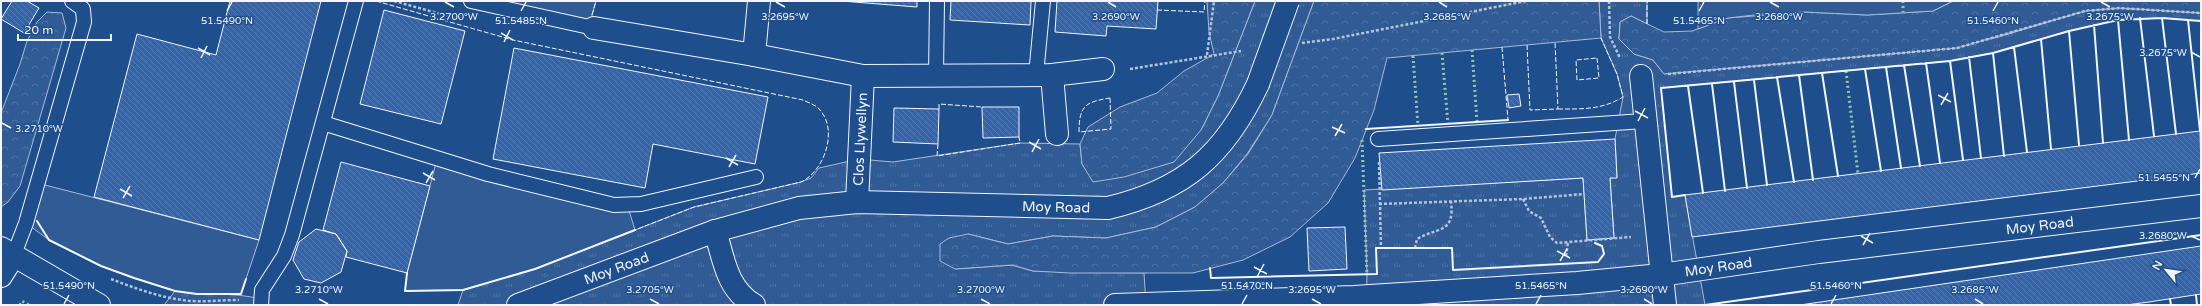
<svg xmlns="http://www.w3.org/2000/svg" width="2202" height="306" font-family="'Varela Round',sans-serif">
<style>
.grass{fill:url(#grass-tufts);stroke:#a8bbd7}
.forest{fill:url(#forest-crowns);stroke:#a8bbd7}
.pitch{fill:#305b95;stroke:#a8bbd7}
.building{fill:url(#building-back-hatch);stroke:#f2f6ff}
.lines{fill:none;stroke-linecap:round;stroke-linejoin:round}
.lane-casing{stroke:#f2f6ff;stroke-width:16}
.street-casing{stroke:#f2f6ff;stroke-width:24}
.primary-casing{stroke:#f2f6ff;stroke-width:24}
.path{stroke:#b3c4dc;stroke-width:2.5;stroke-dasharray:3 2;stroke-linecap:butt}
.lane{stroke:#1f4e8c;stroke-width:14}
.street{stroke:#1f4e8c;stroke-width:22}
.primary{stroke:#1f4e8c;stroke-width:22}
.street-bridge-casing{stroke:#f2f6ff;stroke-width:24;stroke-linecap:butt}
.street-bridge{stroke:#1f4e8c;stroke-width:22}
.hedge{stroke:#97c8a6;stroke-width:3;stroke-dasharray:2 3;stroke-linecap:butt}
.fence{stroke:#f2f6ff;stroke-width:1;stroke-dasharray:5 2;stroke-linecap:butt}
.wall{stroke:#f2f6ff;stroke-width:2}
.ticks{fill:none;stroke:#f2f6ff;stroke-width:1.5}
.labels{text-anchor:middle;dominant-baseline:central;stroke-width:3;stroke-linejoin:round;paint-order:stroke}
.street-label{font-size:14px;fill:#f2f6ff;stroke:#1f4e8c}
.ticks-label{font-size:10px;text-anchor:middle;fill:#f2f6ff;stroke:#1f4e8c;stroke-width:3;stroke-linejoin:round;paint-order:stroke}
</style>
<defs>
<pattern id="grass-tufts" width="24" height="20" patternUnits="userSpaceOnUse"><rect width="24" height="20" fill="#305b95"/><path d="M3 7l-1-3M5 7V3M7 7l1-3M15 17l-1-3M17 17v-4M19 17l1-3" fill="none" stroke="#4e73a5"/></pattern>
<pattern id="forest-crowns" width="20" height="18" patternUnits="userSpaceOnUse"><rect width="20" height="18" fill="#305b95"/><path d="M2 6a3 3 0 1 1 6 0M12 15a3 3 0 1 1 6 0" fill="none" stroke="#4e73a5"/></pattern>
<pattern id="building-back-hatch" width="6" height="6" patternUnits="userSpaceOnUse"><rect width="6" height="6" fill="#3563a3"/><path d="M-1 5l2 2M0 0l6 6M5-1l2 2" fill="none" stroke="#537ab1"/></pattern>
</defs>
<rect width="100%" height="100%" fill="#1f4e8c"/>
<path class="grass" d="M1255 1H1314L1272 115 1247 154 1223 183 1195 207 1156 227 1106 238 1053 236 1008 244 968 234 955 269 1012 265 1033 271 1144 273 1146 305H458L463 290 535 269 694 207 801 182 811 178 819 168 859 159 893 162 1020 143 1080 144 1082 164 1201 130 1218 96Z
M1599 1H1647V24L1631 16 1620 22 1619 39 1634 54 1653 60 1664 74 1912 52 1995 38 2085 11 2119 8 2201 13V21L2162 18 2118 20 2069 31 1993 53 1950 61 1661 88 1672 197 1685 195 1705 305H1366L1367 275 1364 190 1583 178 1587 240 1614 238 1610 178 1617 177 1615 139 1623 97 1617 74 1601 38Z
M175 291C204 295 233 292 261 299V305H164Z"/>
<path class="forest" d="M1207 1H1255L1218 96 1201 130 1174 162 1124 177 1093 182 1082 164 1080 144 1088 127 1120 107 1157 93 1184 71 1214 54 1209 32Z
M1314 1H1599L1601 38 1387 58 1374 110 1355 158 1328 203 1290 237 1243 260 1193 273H1070L1033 271 1012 265 955 269 940 261V244L949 238 968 234 1008 244 1053 236 1106 238 1156 227 1195 207 1223 183 1248 154 1272 115Z
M1953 1H2201V13L2119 8 2085 11 1957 48 1664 74 1653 60 1634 54 1619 39 1620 22 1631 16 1664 32 1692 31 1728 18 1805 12 1867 15 1933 11Z
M47 12 62 13 66 28 20 186 8 202 1 207V113L20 64 27 41 37 22Z"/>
<path class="pitch" d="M471 1H596L592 15 594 28Z
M1698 1H1953L1933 11 1867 15 1805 12 1763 14 1728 18 1698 29Z
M437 159 627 204 635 230 535 269 463 290 405 291 407 273Z
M37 183 259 240 241 294H197L175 291 134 278 101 266 49 240 26 223Z"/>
<path class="building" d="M12 1H27L39 8 24 33 1 19Z
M230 1H321L259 240 94 197 137 34 216 55Z
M841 1H917V7Z
M951 1H1031L1030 25 950 20Z
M1057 1H1158L1156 29 1107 26 1106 36 1055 32Z
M384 10 465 31 441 124 360 104Z
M514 48 768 97 755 164 653 144 645 188 493 159Z
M1519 94 1521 106 1509 108 1507 95Z
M982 107H1019V137L983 138Z
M894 108 939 109 938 144 893 142Z
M2200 131 2201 173 1692 237 1685 195Z
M1615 139 1617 178H1610L1614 238 1587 240 1583 178 1382 190 1379 153Z
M341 162 430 186 407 273 346 257 347 251 336 234 323 230Z
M1345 227 1347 269 1309 271 1307 228Z
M316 229 336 234 347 251 341 272 321 283 304 279 293 260 299 242Z
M2201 246V294L2149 302 2126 305H1800Z"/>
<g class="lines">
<g class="lane-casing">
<path id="lane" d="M471 1 594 28
M1036 75 1043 1
M936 76 937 1
M323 123 488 174 614 205 641 204 756 177
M1378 139 1644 121
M13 257 26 223 84 22 83 9 72 1
M261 305 262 290 284 256 292 235 356 1"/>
</g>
<g class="street-casing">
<g id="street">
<path d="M594 28 754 55 863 76 1052 75 1103 69"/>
<path d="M754 55 759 1"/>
<path d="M1052 75 1057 134"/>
<path d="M1641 76 1665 305"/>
<path id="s1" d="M857 202 863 76"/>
<path d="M715 231C724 259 726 288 754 305"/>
<path d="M1 276 13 257"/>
<path id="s2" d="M518 305 715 231 799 208 857 202 1108 208C1184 190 1224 156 1258 84"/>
<path id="s3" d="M1115 305 1354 297 1577 283 1661 275 1819 252 2201 206"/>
</g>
</g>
<g class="primary-casing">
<path id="primary" d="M1 248 99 305"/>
</g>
<path class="path" d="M394 1 455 18
M1609 1 1610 37 1620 58
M1302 43 1333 39 1526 1
M1207 55 1214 1
M1130 69 1241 51
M1668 74 1957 48 2085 11 2119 8 2201 13
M1379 162 1381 248
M1523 199 1529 211 1541 218 1550 237 1557 243 1631 237
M1379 204 1523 199 1584 194
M1415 248 1417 239C1437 227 1455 234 1451 202
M1566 256 1568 243
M111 279C137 289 164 299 192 301 207 302 223 300 239 300"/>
<use href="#lane" class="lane"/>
<use href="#street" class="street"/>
<use href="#primary" class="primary"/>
<g class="street-bridge-casing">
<path id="street-bridge" d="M1258 84 1288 1"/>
</g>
<use href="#street-bridge" class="street-bridge"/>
<path class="hedge" d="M1903 1V12
M1472 50 1477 122
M1442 53 1448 124
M1413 56 1418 126
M1846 71 1858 174
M1362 140 1367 275
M20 305 22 301 29 305"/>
<path class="fence" d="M376 1 513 40 803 100C807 102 813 104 817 107 840 127 825 171 801 182L694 207 635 230
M1157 10 1204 12 1205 1
M592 15 596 1
M1647 24V1
M1527 45 1530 110 1558 109 1555 42
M1502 47 1508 120
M1597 58 1599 78 1577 80 1576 60Z
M1110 98 1111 129 1079 132C1079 105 1086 102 1110 98Z
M939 109V104L982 107
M1558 109C1581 109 1602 110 1623 97L1617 74 1601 38
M938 144 937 156 1020 143 1019 137"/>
<path class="wall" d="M2140 18 2154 136
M2162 18 2176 134
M2118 20 2129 140
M2188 20 2200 131
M2094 25 2103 143
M2069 31 2079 145
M2041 39 2051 149
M2014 47 2027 152
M1993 53 2004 156
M1969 57 1981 158
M1950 61 1963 160
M1926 63 1940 163
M1904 65 1920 166
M1886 67 1901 168
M1865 69 1881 171
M1822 73 1838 176
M1799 75 1813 180
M1777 77 1794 182
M1754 80 1767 185
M1734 82 1747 188
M1712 84 1725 191
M1688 86 1703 193
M1366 129 1508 120
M1685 195 1672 197 1661 88 1950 61 1993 53 2069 31 2118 20 2162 18 2201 21
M37 221 49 240 101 266 134 278 175 291 197 294H241L246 279
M1210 268 1211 278 1377 274 1376 248H1452L1453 270 1598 262 1604 254 1602 246 1595 243
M407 273 405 291 463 290 535 269 635 230
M2196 295 2197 305
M2170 299 2171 305
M1705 305 2201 235"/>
</g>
<path class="ticks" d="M445 2 454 7M776 2 785 7M1108 2 1116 7M1439 2 1447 7M1770 2 1779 7M2101 2 2110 7M227 11 232 2M521 11 526 2M1699 11 1704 2M1993 11 1998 2M501 33 513 40M504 42 510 30M198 48 210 55M2191 52 2200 57M201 58 207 46M1938 95 1951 102M1941 105 1948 93M1635 111 1648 118M1638 121 1645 108M2 123 11 128M1332 127 1345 133M1335 136 1342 124M1029 142 1041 149M1032 152 1039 139M726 158 738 165M729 167 736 155M423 173 435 180M2195 178 2200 169M426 183 433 171M120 189 132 196M123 198 130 186M1861 236 1873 243M2191 236 2200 240M1863 245 1870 233M1557 251 1570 258M1560 261 1567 249M1254 267 1267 274M1257 277 1264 264M319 299 328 304M650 299 659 304M981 299 990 304M1312 299 1321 304M1644 299 1652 304M1975 299 1983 304M64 304 69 295M1242 304 1247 295M1536 304 1541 295M1831 304 1836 295"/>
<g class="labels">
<g class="street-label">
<text stroke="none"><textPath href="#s1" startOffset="63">Clos Llywellyn</textPath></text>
<text stroke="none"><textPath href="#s2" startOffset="555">Moy Road</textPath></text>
<text stroke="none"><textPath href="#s3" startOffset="929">Moy Road</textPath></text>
<text stroke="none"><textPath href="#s3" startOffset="605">Moy Road</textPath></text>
<text stroke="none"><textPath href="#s2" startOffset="105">Moy Road</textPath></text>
</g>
</g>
<g class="ticks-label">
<text x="454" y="20">3.2700°W</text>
<text x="785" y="20">3.2695°W</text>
<text x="1116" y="20">3.2690°W</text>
<text x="1447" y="20">3.2685°W</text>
<text x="1779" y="20">3.2680°W</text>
<text x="2110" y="20">3.2675°W</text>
<text x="227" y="24">51.5490°N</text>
<text x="521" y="24">51.5485°N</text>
<text x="1699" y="24">51.5465°N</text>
<text x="1993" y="24">51.5460°N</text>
<text x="2163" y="56">3.2675°W</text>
<text x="39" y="132">3.2710°W</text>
<text x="2164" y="181">51.5455°N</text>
<text x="2163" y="239">3.2680°W</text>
<text x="69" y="289">51.5490°N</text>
<text x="1247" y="289">51.5470°N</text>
<text x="1541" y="289">51.5465°N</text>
<text x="1836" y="289">51.5460°N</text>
<text x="319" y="293">3.2710°W</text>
<text x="650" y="293">3.2705°W</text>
<text x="981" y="293">3.2700°W</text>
<text x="1312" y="293">3.2695°W</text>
<text x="1644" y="293">3.2690°W</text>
<text x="1975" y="293">3.2685°W</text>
</g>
<rect width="2202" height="306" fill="none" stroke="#f2f6ff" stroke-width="4"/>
<g transform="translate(2166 270) rotate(299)" stroke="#1f4e8c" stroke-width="3" paint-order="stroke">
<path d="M0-3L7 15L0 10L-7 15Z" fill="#f2f6ff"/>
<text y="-6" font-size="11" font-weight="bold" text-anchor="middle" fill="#f2f6ff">N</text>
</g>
<path d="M18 34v6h93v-6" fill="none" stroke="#f2f6ff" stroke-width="2"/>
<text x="24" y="34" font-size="12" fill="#f2f6ff" stroke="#1f4e8c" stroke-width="3" paint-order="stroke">20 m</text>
</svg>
